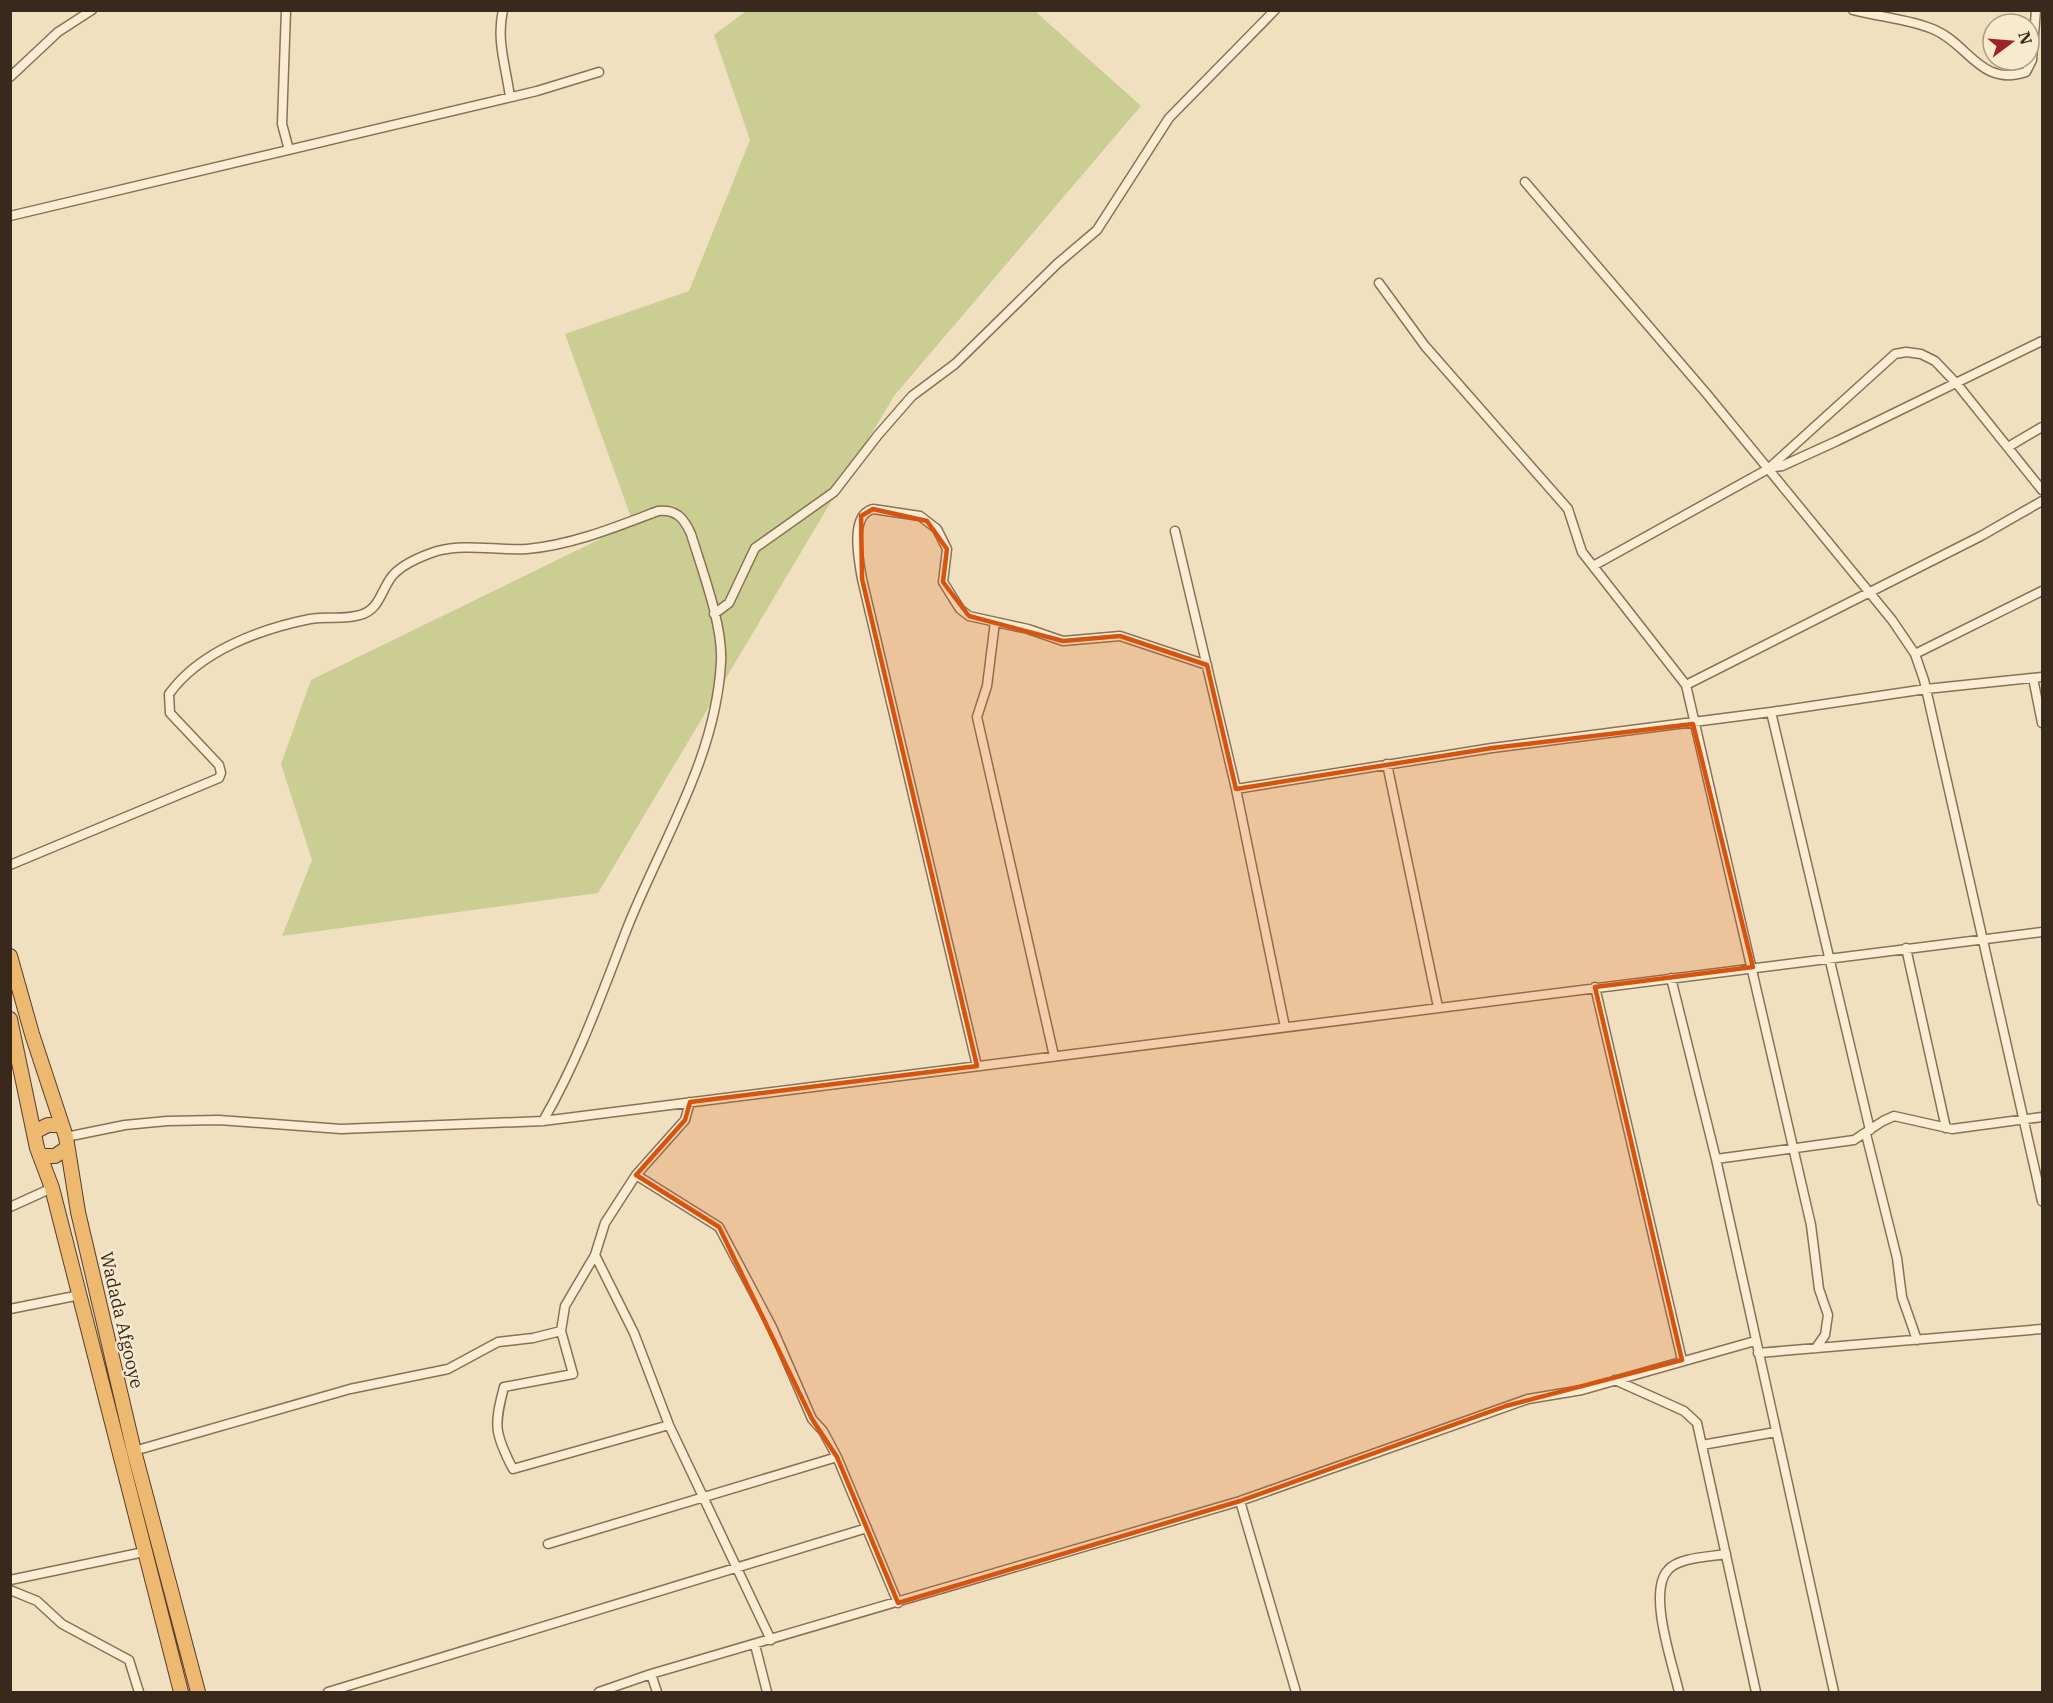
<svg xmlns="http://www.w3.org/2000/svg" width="2053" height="1703" font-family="'IBM Plex Serif',serif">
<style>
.green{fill:#cace93}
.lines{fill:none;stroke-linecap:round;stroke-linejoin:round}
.minor-casing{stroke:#8a7057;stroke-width:11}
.trunk-casing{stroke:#573e2b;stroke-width:16}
.minor{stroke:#faedd3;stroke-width:8}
.trunk{stroke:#edb870;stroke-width:14}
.marked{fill:#d6540e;fill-opacity:0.2;stroke:#d6540e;stroke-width:4.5;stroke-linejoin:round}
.labels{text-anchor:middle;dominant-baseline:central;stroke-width:4.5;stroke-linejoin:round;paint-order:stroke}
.street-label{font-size:18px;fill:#38291c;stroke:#f7eacf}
</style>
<rect width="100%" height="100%" fill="#f0e0c0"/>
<path class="green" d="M746 11H1035L1141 106 894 396 598 893 282 936 312 860 281 764 311 680 633 523 565 334 689 291 750 140 714 35Z"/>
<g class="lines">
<g class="minor-casing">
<path id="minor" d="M286 10 282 124 289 150
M503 10C496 40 506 67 510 97
M1853 10C1879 17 1910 19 1935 30 1969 45 1981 87 2026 72L2032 60 2036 10
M10 77 58 32 92 10
M1525 182 1706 393 1892 620 1915 654 1924 680 2042 1201
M10 216 537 91 599 72
M1379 283 1425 346 1568 509 1582 552 1686 685 1811 1225 1819 1289 1828 1315 1825 1335 1816 1348
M2008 447 2042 427
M1769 468 1782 466 1837 441 2042 341
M1175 531 1236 789 1285 1027
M1593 566 1768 469 1895 354 1906 352 1921 354 1935 361 1957 384 2042 490
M714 614 729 603 755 548 834 492 878 435 912 396 955 364 1057 264 1097 230 1169 118 1275 10
M995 622 987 686 977 717 1054 1056
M1915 654 2042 591
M2033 678 2042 723
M1686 685 1981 536 2042 501
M1387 764 1438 1007
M1236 789 1492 748 1771 712
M10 865 219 778 221 773 219 765 170 713 169 694C200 651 260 629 310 619 327 616 344 620 360 615 380 610 381 589 393 575 403 564 422 556 437 551 467 543 497 551 527 549 572 545 616 527 658 511 676 509 684 518 691 534 702 570 723 625 721 662 716 757 663 839 628 926 602 993 579 1059 543 1121
M1906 948 1946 1128
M1671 978 1716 1159 1834 1692
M1595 987 1682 1360
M977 1066 862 579C859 561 849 515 873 509L920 516 937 529 947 549 943 582 960 609 969 616 1028 629 1063 641 1120 636 1207 665
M1870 1130 1771 712 1926 689 2042 677
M1866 1134 1897 1258 1902 1297 1917 1340
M66 1137 125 1125 167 1121 219 1120 341 1129 543 1121 2042 932
M1716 1159 1854 1140 1883 1121 1894 1116 1952 1129 2042 1117
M636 1175 719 1227 772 1327 812 1419 823 1431 837 1457 898 1603
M10 1207 52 1188
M595 1255 634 1333 669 1425 771 1640
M10 1309 80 1295
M1758 1353 2042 1329
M1615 1380 1684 1411 1697 1423 1756 1692
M669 1425 513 1469C494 1433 494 1425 504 1387L573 1374 561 1331 565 1306 595 1255 605 1223 636 1175 685 1120 690 1102
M1702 1445 1776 1432
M134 1451 350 1389 448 1369 498 1342 533 1338 561 1331
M1240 1501 1296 1692
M548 1544 837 1457
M10 1580 144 1552
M10 1590 37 1601 62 1624 129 1660 139 1692
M755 1645 767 1692
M651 1674 657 1692
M328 1692 867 1528
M599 1692 651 1674 1240 1501 1528 1399 1582 1390 1755 1341
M1679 1692C1673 1665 1647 1592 1668 1570 1679 1557 1710 1557 1726 1554"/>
</g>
<g class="trunk-casing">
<path id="trunk" d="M10 956 32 1034 66 1137 78 1212 134 1451 198 1692
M10 1019 37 1148 52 1188 181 1692
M34 1132 48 1125H61
M40 1156H55L67 1148"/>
</g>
<use href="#minor" class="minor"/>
<use href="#trunk" class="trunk"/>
</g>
<path class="marked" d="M873 509 927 521 947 549 943 582 969 616 1063 641 1120 636 1207 665 1236 789 1492 748 1693 724 1753 967 1595 987 1682 1360 1506 1406 1240 1501 898 1603 837 1457 812 1419 719 1227 636 1175 685 1120 690 1102 977 1066 862 579 861 516Z"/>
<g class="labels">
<g class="street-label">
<text transform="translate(122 1320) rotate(77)">Wadada Afgooye</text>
</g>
</g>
<rect width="2053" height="1703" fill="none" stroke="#38291c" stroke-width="24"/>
<g transform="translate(2011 42) rotate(74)"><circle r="28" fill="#f7eacf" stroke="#ab9d87" stroke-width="1.5"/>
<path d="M0-4.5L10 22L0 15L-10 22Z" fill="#9c2429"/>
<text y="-9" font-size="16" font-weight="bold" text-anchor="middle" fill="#38291c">N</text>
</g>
</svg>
